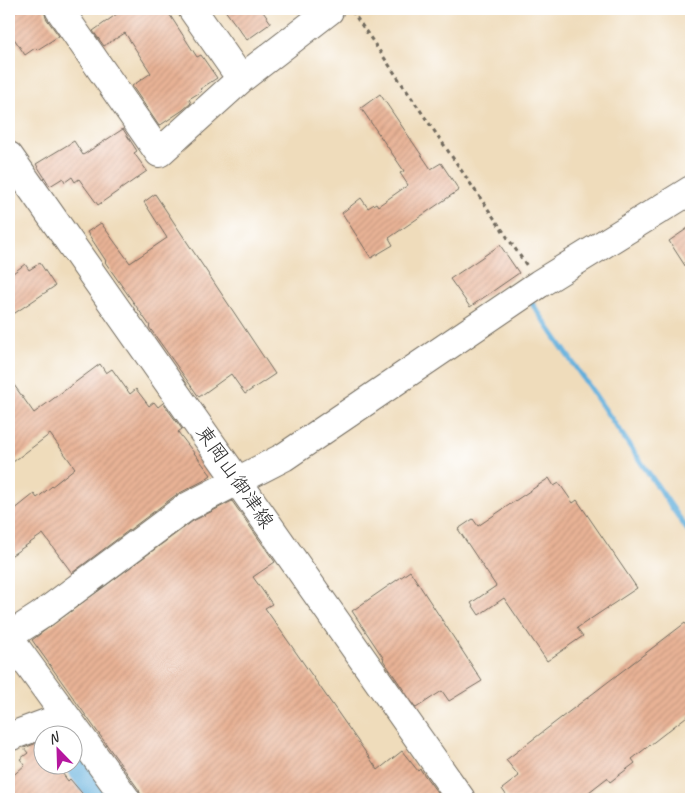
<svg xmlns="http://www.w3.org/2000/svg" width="700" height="808" font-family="Caveat,'Klee One',sans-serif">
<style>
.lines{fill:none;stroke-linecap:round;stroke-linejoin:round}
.stream{stroke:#62afdb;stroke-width:5.5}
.river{stroke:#62afdb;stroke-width:35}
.building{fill:url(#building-hatch)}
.minor-casing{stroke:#70695d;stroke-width:30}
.major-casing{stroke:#70695d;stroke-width:30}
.path{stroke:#70695d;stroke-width:3;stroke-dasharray:4 4;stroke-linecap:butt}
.minor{stroke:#fff;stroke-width:28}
.major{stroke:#fff;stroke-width:28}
.labels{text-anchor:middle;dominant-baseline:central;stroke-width:5;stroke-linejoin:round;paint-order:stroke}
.street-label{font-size:20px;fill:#2b2b2b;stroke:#fff}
</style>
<defs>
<pattern id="building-hatch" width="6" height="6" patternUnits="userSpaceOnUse" patternTransform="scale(1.25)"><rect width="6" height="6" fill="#e8b295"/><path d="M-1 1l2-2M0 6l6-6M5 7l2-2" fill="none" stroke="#c79981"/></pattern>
</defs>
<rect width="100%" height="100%" fill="#fff"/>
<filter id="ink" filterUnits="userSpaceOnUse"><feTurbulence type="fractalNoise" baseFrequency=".02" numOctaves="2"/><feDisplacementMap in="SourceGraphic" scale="10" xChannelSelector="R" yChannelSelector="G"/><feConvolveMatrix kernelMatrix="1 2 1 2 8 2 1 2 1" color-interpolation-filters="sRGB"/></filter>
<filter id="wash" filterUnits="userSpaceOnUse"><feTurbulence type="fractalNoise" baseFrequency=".0096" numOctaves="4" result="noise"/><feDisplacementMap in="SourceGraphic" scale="20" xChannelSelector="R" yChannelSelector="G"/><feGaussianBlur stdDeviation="1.12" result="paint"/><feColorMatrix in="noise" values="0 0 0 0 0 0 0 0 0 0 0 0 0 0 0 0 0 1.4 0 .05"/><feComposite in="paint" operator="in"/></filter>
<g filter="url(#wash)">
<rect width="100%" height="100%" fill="#efdcbb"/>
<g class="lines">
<path class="stream" d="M689 9 687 21 691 38
M529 299 691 535"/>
<path class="river" d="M72 750 109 799"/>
</g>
<g id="blocks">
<path class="building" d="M9 9H44L46 18 59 36 37 50 35 48 25 55 9 31Z
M124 9H166L197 57 201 55 217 78 200 89 202 91 189 99 191 103 183 110 159 126 132 86 151 73 125 33 104 46 93 31Z
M224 9H261L271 23 247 40Z
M380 94 431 169 441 163 459 190 389 238 393 245 371 258 342 213 361 198 368 208 376 203 378 206 408 185 400 173 404 171 361 108Z
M123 129 137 151 134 153 147 171 98 205 79 179 75 182 72 177 65 182 63 178 50 186 36 164 74 141 83 155Z
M155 194 275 374 245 394 231 374 199 397 149 327 150 326 105 262 106 261 87 232 101 223 130 263 167 238 144 202Z
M691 226V275L669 241Z
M500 245 519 273 470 307 450 279Z
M40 263 55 286 9 317V276L25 264 29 270Z
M100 364 106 373 112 369 130 394 136 389 149 406 154 402 158 407 163 403 182 429 178 432 211 475 203 481 176 495 72 573 43 534 9 557V514L34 494 37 498 75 468 50 434 9 465V378L34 413Z
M549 478 554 486 559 483 573 503 577 500 637 588 577 628 583 636 547 661 504 598 479 615 471 603 496 586 458 529 473 519 478 526Z
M232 501 275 562 253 577 272 604 265 608 378 770 402 751 418 771 420 769 442 799H142L139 790 32 640 193 521Z
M410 571 482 681 449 701 442 691 416 708 383 660 384 659 352 611Z
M685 623 691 631V713L632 759 635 763 610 782 607 778 580 799H509L502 789 519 776 506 760Z
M42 741V766H57L68 781 70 779 87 799H9V779L25 765 20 759 28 753 24 748Z"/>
</g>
</g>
<g filter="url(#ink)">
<use href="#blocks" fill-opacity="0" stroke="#70695d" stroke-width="1"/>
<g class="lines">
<g class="minor-casing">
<path id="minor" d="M59 9 159 153 241 79 329 11 327 9
M192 9 241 79
M9 636 40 616 185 508 284 457 539 284 691 190
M9 638 126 799
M9 737 65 716"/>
</g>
<g class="major-casing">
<path id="major" d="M9 156 461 799"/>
</g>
<path class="path" d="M352 11 527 266"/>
<use href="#minor" class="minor"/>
<use href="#major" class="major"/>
</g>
</g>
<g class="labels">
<g class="street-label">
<text transform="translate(235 477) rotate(55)">東岡山御津線</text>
</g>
</g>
<rect width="700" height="808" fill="none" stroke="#fff" stroke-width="30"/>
<g transform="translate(58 750) rotate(337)"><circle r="24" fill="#ffffff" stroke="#aaaaaa"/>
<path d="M0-4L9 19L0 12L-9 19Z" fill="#b5179e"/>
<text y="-8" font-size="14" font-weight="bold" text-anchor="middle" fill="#2b2b2b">N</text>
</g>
</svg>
